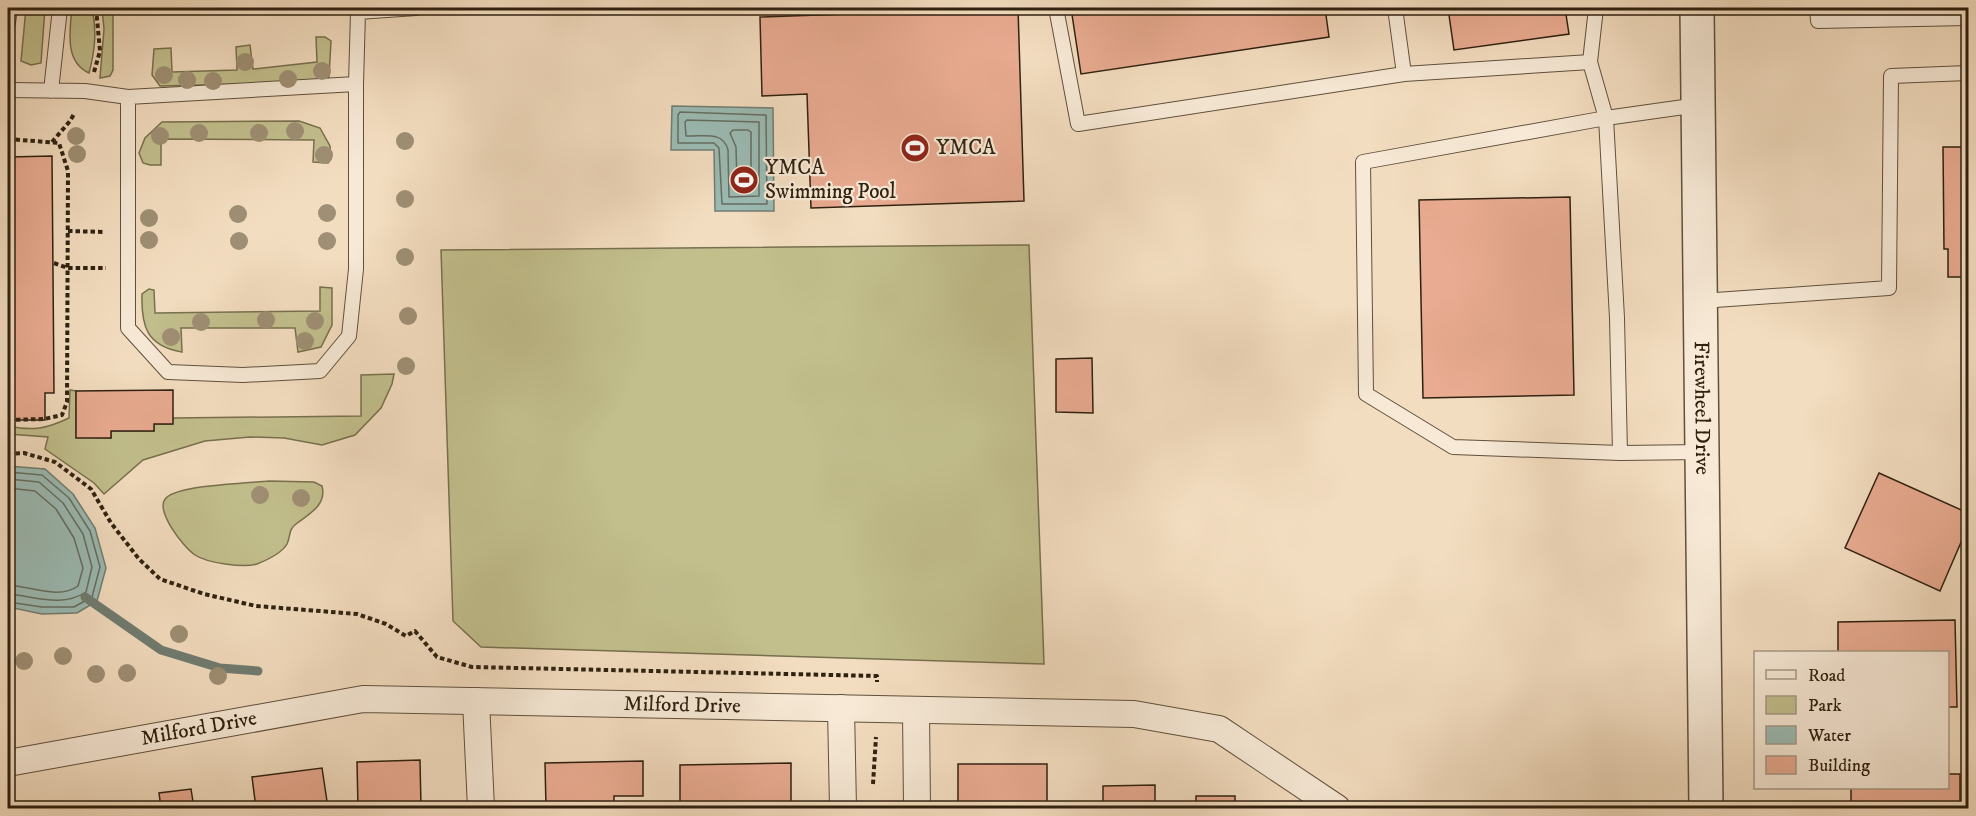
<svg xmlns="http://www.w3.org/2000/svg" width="1976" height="816" font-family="'IM FELL DW Pica',serif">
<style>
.green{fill:#c2bf8d;stroke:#78704e;stroke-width:1.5}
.water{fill:#9bbbb4;stroke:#707d72;stroke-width:1.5}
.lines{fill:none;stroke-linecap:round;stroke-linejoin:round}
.shore{stroke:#656e62;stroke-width:1.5}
.stream{stroke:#707d72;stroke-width:9}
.building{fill:#e9ab91;stroke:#2f2110;stroke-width:1.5}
.service-casing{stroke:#60503c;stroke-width:16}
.minor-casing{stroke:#60503c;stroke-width:28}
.tertiary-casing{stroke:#60503c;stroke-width:36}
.path{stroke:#2f2110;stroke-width:4;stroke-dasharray:4.5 3;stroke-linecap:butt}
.service{stroke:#f7e9d6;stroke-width:14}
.minor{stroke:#f7e9d6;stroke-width:26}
.tertiary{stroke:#f7e9d6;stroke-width:33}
.tree{fill:#9f8f74}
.labels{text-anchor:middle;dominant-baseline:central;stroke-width:4.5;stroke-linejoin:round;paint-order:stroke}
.poi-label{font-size:21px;fill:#2f2110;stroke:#f7e9d6;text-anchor:start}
.street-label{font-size:21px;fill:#2f2110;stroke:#f7e9d6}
</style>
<rect width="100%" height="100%" fill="#f3ddc0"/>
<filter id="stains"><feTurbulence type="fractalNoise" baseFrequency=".00333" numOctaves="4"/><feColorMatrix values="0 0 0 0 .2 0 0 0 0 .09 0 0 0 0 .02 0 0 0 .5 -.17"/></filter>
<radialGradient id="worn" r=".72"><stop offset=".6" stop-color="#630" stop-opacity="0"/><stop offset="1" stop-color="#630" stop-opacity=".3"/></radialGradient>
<path class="green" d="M26 8H45L41 63 31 65 21 61Z
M72 8H92C97 31 95 50 89 73 64 62 70 30 72 8Z
M102 8H113V70L110 76 100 78 104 29Z
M316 37H325L331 41 329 77 323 82 160 86 152 75 154 49 171 48 172 72 237 70 236 47 250 45 253 69 317 62Z
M299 121 320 128 330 146 331 159 328 163 313 162 314 140 161 139V165H150L143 163 139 153 145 138 162 122Z
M1029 245 1044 664 481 647 453 621 441 250Z
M320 287 332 288V325L321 347 298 352 295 328H181L182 352C147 346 141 327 142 294L149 289 154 290 155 313 320 311Z
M394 374 392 384 381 408 355 435 322 445 284 438 250 437 205 441 143 460 104 494 94 483 45 449 48 437 8 434V426C33 431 46 429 69 418L70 390 76 391V437L111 438V431H154V424H172L173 418 361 416V375Z
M269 481 314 482 322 486C327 505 309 514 296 524 288 530 291 536 287 544 282 553 267 560 257 564 243 568 207 563 195 555 184 548 154 510 166 498 179 485 249 483 269 481Z"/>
<path class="water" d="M672 106 773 108 774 211H715L714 150H671Z
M8 466 45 469 73 494 95 528 106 568 97 601 77 613 42 614 8 607Z"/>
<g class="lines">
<path class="shore" d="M680 112 766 115 767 204H722L719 148 714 143H678V115Z
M687 120 759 122V196L729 197 728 150C723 130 702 137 686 136L685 122Z
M733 130H748L751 132V185L749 188H740L737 186 736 147 730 133Z
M8 472 42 475 69 498 90 531 100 567 92 597 74 607H42L8 602
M8 479 39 482 63 503 83 534 92 567 86 592C62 608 34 596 8 594
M8 488 35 491 56 509 74 538 83 568 78 586C59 600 29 586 8 585"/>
<path class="stream" d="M85 597 161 650 220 668 258 671"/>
</g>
<path class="building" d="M1018 8 1024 201 811 208 807 94 762 96 760 17Z
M1071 8H1325L1329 37 1081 74Z
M1448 8H1565L1569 34 1454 50Z
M1943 147H1968V277H1948V249H1944Z
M52 156 54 393H45V420H8V157Z
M1570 197 1574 395 1423 398 1419 200Z
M1092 358 1093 413 1056 412V359Z
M173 390V424H154V431H111V438H76V391Z
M1879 473 1968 513V526L1940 591 1845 548Z
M1955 620 1957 707H1948V652H1838V622Z
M420 760 421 808H358L357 762Z
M643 761V796H614V808H546L545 763Z
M791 763V808H723V802H680V765Z
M958 764H1047V808H979V803H958Z
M322 768 328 808H256L252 777Z
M1948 774H1960V808H1851V788H1948Z
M1155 785V808H1103V786Z
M191 789 194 808H161L159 793Z
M1196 796H1235V808H1196Z
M102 805 103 808H73Z"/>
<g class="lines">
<g class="service-casing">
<path id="service" d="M1056 8 1078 124 1404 74
M1395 8 1404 74 1590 62
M1596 8 1590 62 1606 118 1617 318 1620 453 1703 452
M1817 8 1818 21 1968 18
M8 23 10 8
M8 90 85 91 128 97 356 84 358 12 416 8
M51 91 60 8
M128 97V328L168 372 243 375 320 371 349 336 356 269V84
M1701 301 1889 288 1891 76 1968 73
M1620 453 1453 447 1366 394 1363 162 1606 118 1698 105"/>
</g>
<g class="minor-casing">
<g id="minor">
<path d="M476 701 481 808"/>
<path d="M841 708 843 808"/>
<path d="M916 710 917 808"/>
<path id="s1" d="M8 763 363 699 1134 714 1219 729 1337 808"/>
</g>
</g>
<g class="tertiary-casing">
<g id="tertiary">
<path id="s2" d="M1697 8 1706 808"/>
</g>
</g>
<path class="path" d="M94 72 100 51 96 8
M8 139 59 143 68 171 67 402 62 415 44 419 8 420
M52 142 70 121 74 114
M68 231 105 232
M54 263 68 268H106
M8 454 24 453 55 462 91 489 111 523 139 559 160 579 204 594 256 606 357 614 386 624 406 636 415 631 437 657 472 667 877 676V682
M873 784 876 737"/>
<use href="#service" class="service"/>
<use href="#minor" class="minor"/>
<use href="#tertiary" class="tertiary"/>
</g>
<g class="tree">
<circle cx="245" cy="62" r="9"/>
<circle cx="322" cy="71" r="9"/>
<circle cx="164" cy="75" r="9"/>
<circle cx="288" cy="79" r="9"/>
<circle cx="187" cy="80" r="9"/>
<circle cx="213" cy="81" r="9"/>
<circle cx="295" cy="131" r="9"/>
<circle cx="199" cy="133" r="9"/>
<circle cx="259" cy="133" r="9"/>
<circle cx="76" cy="136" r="9"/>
<circle cx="160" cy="136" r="9"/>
<circle cx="405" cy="141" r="9"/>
<circle cx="77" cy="154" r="9"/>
<circle cx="324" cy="155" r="9"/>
<circle cx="405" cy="199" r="9"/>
<circle cx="327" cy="213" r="9"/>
<circle cx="238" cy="214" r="9"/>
<circle cx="149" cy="218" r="9"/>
<circle cx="149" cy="240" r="9"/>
<circle cx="239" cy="241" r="9"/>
<circle cx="327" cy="241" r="9"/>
<circle cx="405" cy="257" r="9"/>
<circle cx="408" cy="316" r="9"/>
<circle cx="266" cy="320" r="9"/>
<circle cx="315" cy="321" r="9"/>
<circle cx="201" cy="322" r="9"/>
<circle cx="171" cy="337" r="9"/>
<circle cx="305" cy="341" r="9"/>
<circle cx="406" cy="366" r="9"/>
<circle cx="260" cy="495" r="9"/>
<circle cx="301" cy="498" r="9"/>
<circle cx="179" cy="634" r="9"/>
<circle cx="63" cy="656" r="9"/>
<circle cx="24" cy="661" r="9"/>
<circle cx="127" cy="673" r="9"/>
<circle cx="96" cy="674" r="9"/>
<circle cx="218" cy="676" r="9"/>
</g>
<defs>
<g id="stadium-disc" transform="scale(1.5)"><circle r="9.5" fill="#8f2418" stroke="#f7e9d6"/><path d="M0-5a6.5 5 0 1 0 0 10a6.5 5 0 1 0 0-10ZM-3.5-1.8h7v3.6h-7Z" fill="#fff"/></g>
</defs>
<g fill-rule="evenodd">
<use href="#stadium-disc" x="915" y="148"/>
<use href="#stadium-disc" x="744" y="180"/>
</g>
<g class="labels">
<g class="poi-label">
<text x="936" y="148">YMCA</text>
<text x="765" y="168">YMCA<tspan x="765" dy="24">Swimming Pool</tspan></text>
</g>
<g class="street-label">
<text stroke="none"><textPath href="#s2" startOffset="400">Firewheel Drive</textPath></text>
<text stroke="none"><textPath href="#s1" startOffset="680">Milford Drive</textPath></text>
<text stroke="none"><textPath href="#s1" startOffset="194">Milford Drive</textPath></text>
</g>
</g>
<rect width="1976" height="816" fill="none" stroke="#f3ddc0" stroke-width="30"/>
<rect x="9" y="9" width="1958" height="798" fill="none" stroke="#2f2110" stroke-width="3"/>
<rect x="15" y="15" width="1946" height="786" fill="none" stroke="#2f2110" stroke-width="1.5"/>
<rect x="1754" y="651" width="195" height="138" fill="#f7e9d6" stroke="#a79987" stroke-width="1.5"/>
<rect x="1766" y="670" width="30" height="9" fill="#f7e9d6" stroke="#a79987" stroke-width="1.5"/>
<text x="1808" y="681" font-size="18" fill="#2f2110">Road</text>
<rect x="1766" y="696" width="30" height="18" fill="#c2bf8d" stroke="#a79987" stroke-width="1.5"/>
<text x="1808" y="711" font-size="18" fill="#2f2110">Park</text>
<rect x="1766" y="726" width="30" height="18" fill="#9bbbb4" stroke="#a79987" stroke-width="1.5"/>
<text x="1808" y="741" font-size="18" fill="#2f2110">Water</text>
<rect x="1766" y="756" width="30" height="18" fill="#e9ab91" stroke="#a79987" stroke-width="1.5"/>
<text x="1808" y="771" font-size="18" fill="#2f2110">Building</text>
<rect width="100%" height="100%" filter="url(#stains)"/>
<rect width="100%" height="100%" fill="url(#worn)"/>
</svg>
